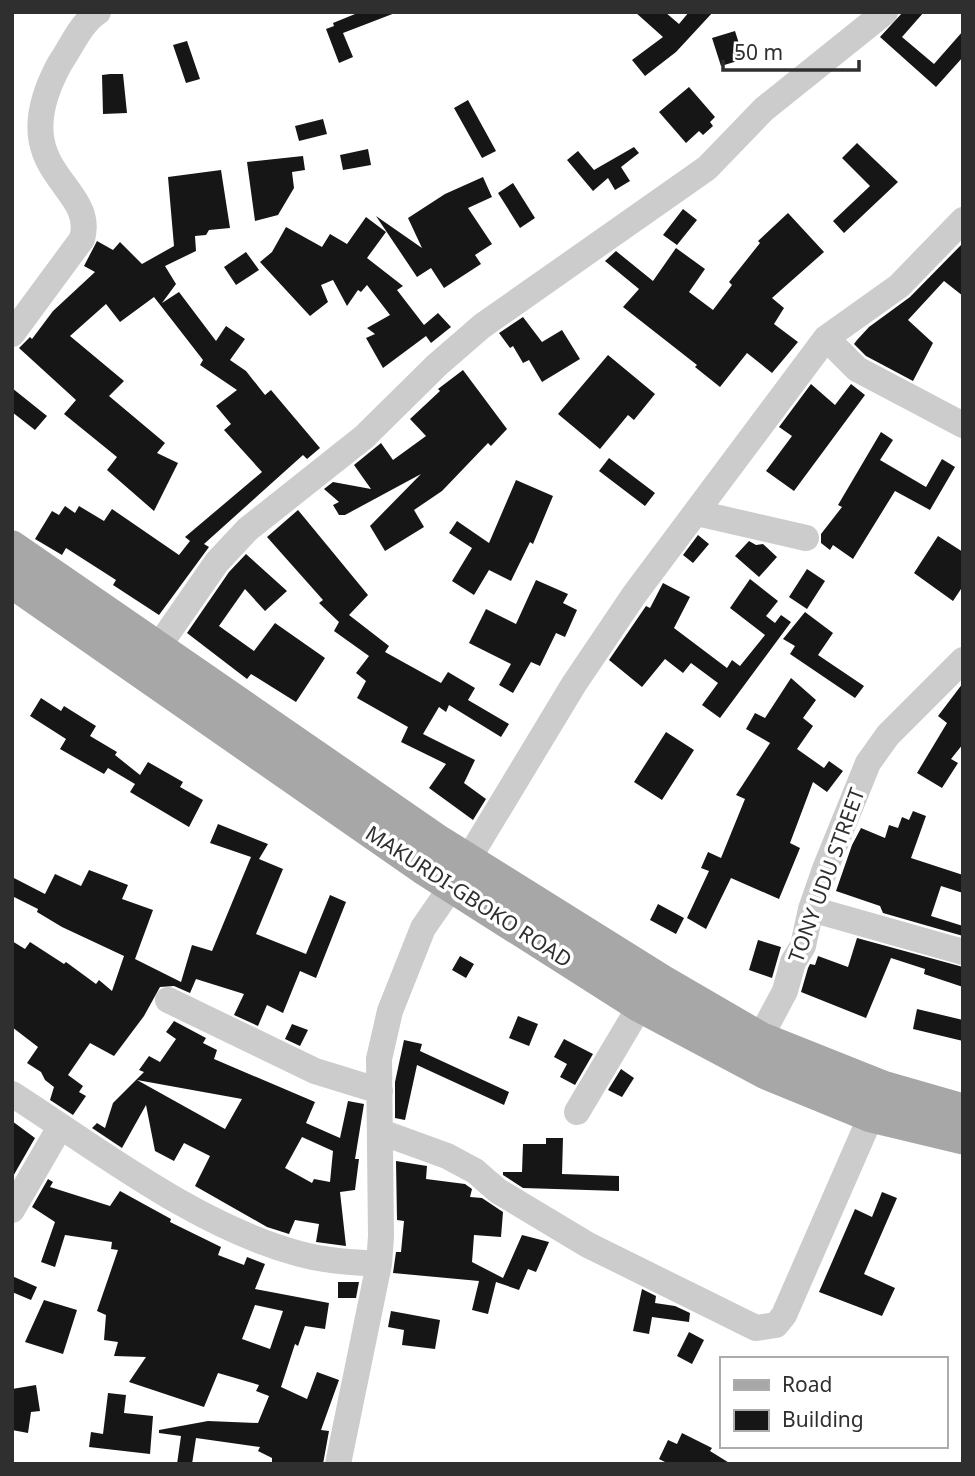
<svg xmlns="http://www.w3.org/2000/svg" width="975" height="1476" font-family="'Noto Sans',sans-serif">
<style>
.building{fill:#161616;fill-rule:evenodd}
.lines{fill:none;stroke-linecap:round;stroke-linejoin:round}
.minor{stroke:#ccc;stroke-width:26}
.major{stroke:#a7a7a7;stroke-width:33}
.labels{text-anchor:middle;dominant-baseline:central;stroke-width:7;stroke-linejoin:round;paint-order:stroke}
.street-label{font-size:21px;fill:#2f2f2f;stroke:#fff}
</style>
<rect width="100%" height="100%" fill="#fff"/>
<path class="building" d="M360 12 395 13 343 33 353 57 339 63 326 29 334 26 333 23Z
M635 12H665L679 24 689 12H713L676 52 645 76 632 60 663 37Z
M903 12H924L902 37 934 64 963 31V57L936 87 880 37Z
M735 31 744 59 721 66 712 38Z
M187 41 200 79 186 83 173 45Z
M110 74H123L127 113 103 114 102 75Z
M689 87 715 117 710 122 713 126 703 135 699 131 686 143 659 112Z
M468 100 496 151 482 158 454 108Z
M323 119 327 134 299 141 295 126Z
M857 143 898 182 844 233 833 221 870 186 842 158Z
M634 147 639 153 621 167 630 181 615 190 608 178 593 191 567 160 578 151 594 170Z
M368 149 371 165 343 170 340 155Z
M303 156 305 170 292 172 294 188 278 215 255 221 247 162Z
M221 170 230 228 209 230 206 235 195 236 196 251 165 266 176 284 162 303 179 292 216 341 226 326 245 339 230 360 246 371 265 395 271 390 320 448 307 459 303 455 204 544 209 547 159 615 113 585 116 580 66 548 62 555 35 539 52 511 59 515 65 506 75 513 79 506 104 521 112 509 179 555 190 541 185 537 262 472 224 430 231 424 216 406 237 390 200 365 203 360 154 297 120 322 106 304 70 336 124 381 109 396 165 443 157 453 178 463 154 511 107 470 117 457 64 414 76 400 19 348 30 337 32 339 53 311 95 272 84 266 97 241 113 250 120 242 142 264 174 246 168 177Z
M483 177 492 197 468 208 492 244 475 255 481 264 444 288 431 268 417 277 376 216 422 248 408 218 445 194Z
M513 183 535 218 520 228 498 193Z
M683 209 697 220 677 245 663 235Z
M788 213 824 252 772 298 784 308 774 324 798 342 772 373 747 353 720 387 695 367 697 365 623 307 639 289 605 261 616 251 653 281 676 248 705 269 689 292 713 310 732 285 729 282 760 243 758 241Z
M366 217 386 232 367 258 403 286 397 290 424 325 438 313 451 327 431 343 426 336 383 368 366 338 375 334 367 328 390 315 367 285 361 292 358 290 347 306 333 280 321 285 328 302 310 316 260 262 272 252 286 227 322 247 330 234 347 244Z
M963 243V296L944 281 908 320 933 343 913 381 866 356 854 344 857 340 869 327 910 297Z
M246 252 259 270 236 285 224 267Z
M523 317 542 342 562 330 580 359 542 382 529 360 523 363 513 346 510 348 499 333Z
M608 355 655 394 634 420 628 415 600 449 558 414Z
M463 370 507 429 491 446 488 443 442 491 414 510 424 527 385 551 370 526 421 474 345 515H339L333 505 339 502 324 489 333 482 371 489 354 465 381 443 393 460 426 436 410 419 440 391 438 389Z
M811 384 835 405 851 384 865 395 794 491 766 471 792 436 779 427Z
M12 388 47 416 35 430 12 412Z
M881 432 893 440 880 460 926 487 942 459 955 467 930 510 895 491 853 559 833 545 830 550 821 543V534L842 507 838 505Z
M609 458 655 493 645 506 599 471Z
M516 480 553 496 533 544 530 542 511 581 489 570 474 595 452 581 472 548 449 533 457 521 489 543Z
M298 510 368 595 349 615 389 646 385 652 441 683 448 672 475 688 468 700 509 724 501 737 449 705 446 712 439 707 423 734 475 760 464 783 486 799 473 820 429 788 446 764 401 742 408 727 357 698 366 681 356 673 369 656 334 631 339 622 319 603 323 600 267 537Z
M698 535 709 544 693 563 683 555Z
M938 536 963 552V586L953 601 914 573Z
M749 541 756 545 763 544 777 557 759 577 735 556Z
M246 554 287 591 265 611 245 589 219 626 254 651 275 623 325 658 296 702 251 674 247 679 187 633 229 572Z
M807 569 825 581 807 609 789 597Z
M750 579 778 601 766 616 775 623 781 615 791 622 720 718 702 705 718 683 691 663 683 673 665 659 642 687 609 660 646 606 650 608 663 583 690 597 674 628 727 668 732 660 740 666 765 635 730 608Z
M536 580 568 594 563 603 577 610 565 637 556 633 540 666 531 662 513 693 499 685 511 664 469 643 486 609 516 624Z
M805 612 833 633 818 655 864 686 855 698 790 654 795 646 783 639Z
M791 678 816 700 803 718 813 726 797 749 824 768 829 761 843 771 827 792 813 782 790 843 800 848 779 899 731 878 706 929 687 918 709 871 701 868 708 852 721 858 745 799 736 795 770 743 746 729 755 713 765 718Z
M963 683V744L951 759 958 763 942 788 917 773 947 723 938 716Z
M41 698 61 711 64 706 96 726 90 736 117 752 115 755 140 775 148 762 183 782 180 787 203 800 189 827 130 792 135 784 108 768 104 774 60 749 66 739 30 716Z
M666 732 694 750 662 800 634 782Z
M913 811 926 816 911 858 963 875V893L941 886 931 916 963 926V936L883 913 880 906 836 891 852 845 861 828 885 838 889 825 898 828 902 817 909 820Z
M218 824 268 844 259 859 283 869 256 934 306 954 330 895 346 902 316 978 300 971 283 1013 267 1005 258 1026 234 1015 244 994 196 979 190 993 174 986 160 987 144 1016 114 1056 90 1043 68 1075 83 1086 79 1092 86 1096 73 1115 50 1100 54 1087 45 1080 41 1072 27 1063 38 1047 12 1027V941L25 949 30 942 64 964 66 962 96 984 99 980 112 991 124 956 62 927 37 912 38 909 12 896V877L45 894 55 874 81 886 89 870 128 885 122 899 153 910 135 959 181 982 192 945 212 951 251 857 210 843Z
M658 904 684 918 676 934 650 920Z
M857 938 963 967V987L924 974 925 969 891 958 866 1018 801 992 808 968 810 964 815 965 818 956 848 967Z
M758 940 781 947 772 978 749 970Z
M460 956 474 964 466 978 452 970Z
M917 1009 963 1020V1041L913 1029Z
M518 1016 538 1024 529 1046 509 1038Z
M174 1021 206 1038 203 1043 217 1050 214 1059 315 1102 306 1123 340 1138 348 1101 364 1104 355 1159H359L355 1190 340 1192 346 1246 316 1242 319 1224 295 1220 289 1234 267 1227 195 1186 210 1156 184 1143 174 1161 155 1151 146 1105 122 1148 92 1128 97 1123 105 1128 113 1103 144 1072 139 1070 149 1056 160 1062 176 1039 166 1032ZM137 1080 242 1099 225 1129ZM302 1137 333 1151 330 1182 314 1179 312 1183 285 1168Z
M292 1024 308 1030 300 1046 285 1039Z
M564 1039 593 1054 575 1085 560 1077 567 1064 554 1057Z
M404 1040 422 1044 420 1051 509 1092 504 1105 417 1065 405 1120 395 1118V1082Z
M621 1069 634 1078 622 1097 608 1090Z
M12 1121 35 1138 12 1178Z
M546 1138H563L562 1174 619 1176V1191L523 1188 503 1175V1172H522L523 1144H546Z
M396 1161 427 1166 426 1179 465 1184 472 1189 470 1197 482 1198 503 1212 501 1237 474 1235 472 1262 503 1278 522 1235 549 1242 536 1272 528 1269 519 1290 496 1282 488 1314 472 1310 479 1281 393 1273 396 1252H401L404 1221 397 1220Z
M48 1179 53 1182 50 1187 110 1206 120 1191 171 1219 170 1222 221 1247 218 1255 244 1265 247 1257 265 1264 255 1289 329 1303 325 1329 305 1326 298 1346 295 1344 281 1387 307 1399 317 1372 339 1380 321 1430 329 1431 323 1464H272V1458L258 1451 260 1447 196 1438 192 1464H177L181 1436 159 1433V1430L208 1421 258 1423 269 1396 256 1391 259 1385 218 1373 204 1407 129 1382 146 1357 114 1356 118 1342 104 1340 106 1315 97 1311 118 1250 111 1249 112 1242 65 1235 55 1267 41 1262 55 1222 32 1207ZM255 1305 283 1311 270 1349 242 1339Z
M882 1192 897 1198 864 1274 895 1288 882 1316 819 1292 855 1209 872 1217Z
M12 1276 37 1287 31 1300 12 1292Z
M338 1282H359L356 1298H338Z
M642 1289 656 1296 655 1303 675 1306 690 1313 689 1322 652 1317 649 1334 633 1331Z
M44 1300 77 1310 63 1354 25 1342Z
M391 1311 440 1320 435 1349 402 1345 404 1330 388 1327Z
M689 1332 704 1340 692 1364 677 1356Z
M36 1385 40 1411 31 1412 28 1433 12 1430V1389Z
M108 1393 126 1395 124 1413 153 1416 150 1454 89 1447 91 1432 103 1434Z
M682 1433 712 1448 710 1451 731 1464H669L659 1459 668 1440 677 1444Z"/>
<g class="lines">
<path class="minor" d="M12 334 82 239C98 183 0 173 60 63 72 46 80 24 98 12
M826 338 857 369 963 425
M697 513 806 538
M158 647 217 562 248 529 364 437 437 365 482 326 707 168 764 109 885 12
M811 909 963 952
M168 1000 315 1071 380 1091
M760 1038 785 991 793 962 803 946 811 909 825 869 868 763 888 735 963 660
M12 1094C101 1151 196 1226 300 1254 326 1261 352 1262 379 1264L381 1236 379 1059 390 1011 423 928 452 886 574 684 634 595 826 338 899 286 963 220
M577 1112 640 1006
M381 1132 447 1156 475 1171 498 1191 588 1245 756 1328 776 1325 784 1315 871 1116
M12 1210 60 1127
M338 1464 379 1264"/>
<path class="major" d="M12 547 438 841 662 981 760 1038 883 1087 963 1110
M12 582 423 868 640 1006 766 1073 871 1116 963 1138"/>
</g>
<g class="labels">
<g class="street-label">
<text transform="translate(826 875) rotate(-70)">TONY UDU STREET</text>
<text transform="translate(469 896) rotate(33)">MAKURDI-GBOKO ROAD</text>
</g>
</g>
<rect width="975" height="1476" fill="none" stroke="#2f2f2f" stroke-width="28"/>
<rect x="720" y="1357" width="228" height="91" fill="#ffffff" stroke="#acacac" stroke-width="2"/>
<rect x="734" y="1380" width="35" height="10" fill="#a7a7a7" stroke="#acacac" stroke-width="2"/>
<text x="782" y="1392" font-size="21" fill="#2f2f2f">Road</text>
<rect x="734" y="1410" width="35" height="21" fill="#161616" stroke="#acacac" stroke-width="2"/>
<text x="782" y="1427" font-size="21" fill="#2f2f2f">Building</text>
<path d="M723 60v10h136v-10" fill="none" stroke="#2f2f2f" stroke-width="3.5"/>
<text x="734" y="60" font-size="21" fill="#2f2f2f" stroke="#ffffff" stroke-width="5" paint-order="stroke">50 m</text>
</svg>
